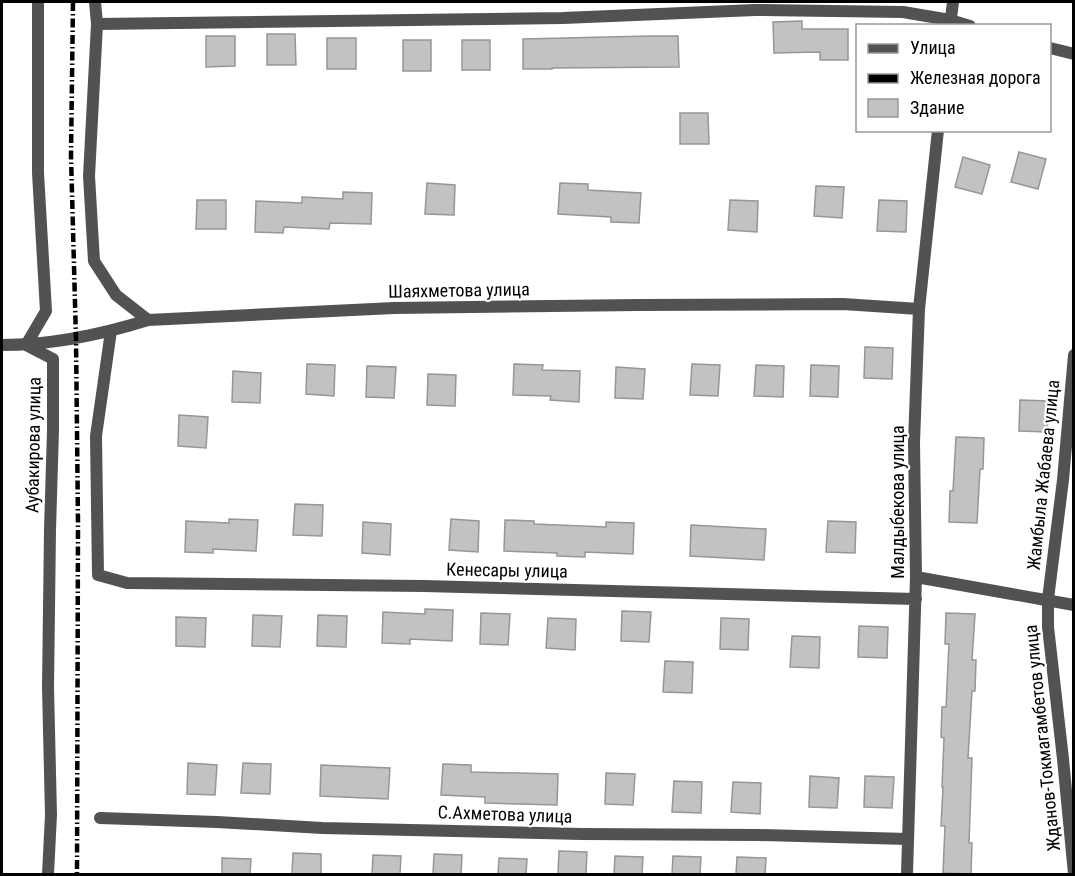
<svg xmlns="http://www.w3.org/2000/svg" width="1075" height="876" font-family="'Roboto Condensed',sans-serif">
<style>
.building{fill:#c2c2c2;stroke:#969696;stroke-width:1.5}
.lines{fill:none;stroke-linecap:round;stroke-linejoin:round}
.minor{stroke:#525252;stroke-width:12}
.rail{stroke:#000;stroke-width:4.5;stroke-dasharray:9 3 1.5 3;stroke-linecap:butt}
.labels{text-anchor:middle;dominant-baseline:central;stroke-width:4.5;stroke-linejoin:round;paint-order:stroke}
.street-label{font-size:18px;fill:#000;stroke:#fff}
</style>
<rect width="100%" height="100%" fill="#fff"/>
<path class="building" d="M802 21V29H848V60H820V52L774 53 773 22Z
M267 34H295L296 65H267Z
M206 36H235V66L206 67Z
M650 36H678L679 67 552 68V69H523V39Z
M327 38H356V69H327Z
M403 40H431V71H403Z
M462 40H490V70H462Z
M680 113H708L709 144H680Z
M1019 152 1046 159 1038 189 1011 182Z
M963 157 990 165 982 194 955 187Z
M427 183 455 185 454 215 425 214Z
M560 183 588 184V190L641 193 639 223 611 222V217L558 214Z
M816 186 844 187 842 218 814 216Z
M343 192 372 193 371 224 330 223 329 229 284 227 283 233 255 232 256 201 302 203V197L343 199Z
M197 200H226V229H196Z
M730 200 758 201 757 232 728 230Z
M879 200 907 201 906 232 877 231Z
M865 347 893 348 892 379 864 378Z
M307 364 335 365 334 396 306 394Z
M514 364 543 365 542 370 580 371 579 402 550 400 551 396 513 395Z
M692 364 720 365 718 396 690 395Z
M756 365 784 366 783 397 754 396Z
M811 365 839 366 838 397 810 396Z
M367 366 396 367 394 398 366 397Z
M616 367 645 369 643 399 615 398Z
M233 371 261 373 260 403 232 402Z
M428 374 456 375 455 406 427 405Z
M1020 400 1049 401 1047 432 1019 431Z
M179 415 208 417 206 448 178 446Z
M956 437 984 438 983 469H980L977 523 949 522 950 491H953Z
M295 504 323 505 322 536 293 535Z
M229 519 258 520 256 551 213 549V553L185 552 186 521 229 523Z
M451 519 479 521 478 552 449 550Z
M505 520 534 521V524L606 527V522L634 523 633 554 585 552V557L557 556V553L504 551Z
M828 521 856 522 855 553 826 552Z
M363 522 391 524 390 555 362 553Z
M691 525 766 529 764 560 690 556Z
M425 609 453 610 452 641 410 639V644L382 643 383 612 425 614Z
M622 611 651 612 649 642 621 641Z
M481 613 510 614 508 645 480 644Z
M946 613 975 614 972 660H976L975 691H972L968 758H972L969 843H972L971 874 943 873 945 826H941L943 787H942L944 738 941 737 942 707H946L949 644H945Z
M253 615 282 616 280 647 252 646Z
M318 615 347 616 346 647 317 646Z
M176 617 206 618 205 647 176 646Z
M548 618 576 619 575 650 546 648Z
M721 618 749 619 748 650 720 649Z
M859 626 888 627 887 658 858 657Z
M792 636 820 637 819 668 790 667Z
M665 661 693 662 692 693 663 692Z
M188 763 217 765 215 795 187 794Z
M243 763 271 764 270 794 241 793Z
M443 764 471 765V772L558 774 557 805 485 803V797L441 795Z
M321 765 390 768 388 799 320 796Z
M606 773 635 774 633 805 605 804Z
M810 776 839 778 837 808 809 807Z
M865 776 894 777 892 808 864 807Z
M674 781 702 782 701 813 672 812Z
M733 782 761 783 760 814 731 812Z
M559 851 587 852 586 874H558Z
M293 853 321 854V874H292Z
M434 854 462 855 461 874H433Z
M373 855 401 856 400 874H372Z
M615 856 643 857 642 874H614Z
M673 856 701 857 700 874H672Z
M737 857 766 858 765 874H736Z
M222 858 251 859 250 874H222Z
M499 858 527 859 526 874H498Z"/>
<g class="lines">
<path class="minor" d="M38 2V173L46 311 26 345 53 359V430L50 530 48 687 51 815 48 874
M95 2 97 24 89 176 94 261 116 295 148 320
M97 24 563 18 755 10 903 12 950 20 970 26
M950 26 953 2
M1050 48 1074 54
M111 331 96 436 98 575 127 583 424 586 916 599
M2 345C52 345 100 335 148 320L394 308 639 305 843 304 919 309
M1074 355 1063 480 1048 599V627L1063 759 1074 874
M916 577 1074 605
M100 818 217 822 322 828 582 834 759 835 908 839
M907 874 916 577 914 442 919 309 938 130"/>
<path class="rail" d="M73 2 71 156 76 339 78 523 77 874"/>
</g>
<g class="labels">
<g class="street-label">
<text transform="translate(459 290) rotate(-1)">Шаяхметова улица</text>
<text transform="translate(33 445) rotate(-89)">Аубакирова улица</text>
<text transform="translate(1043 475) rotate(-84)">Жамбыла Жабаева улица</text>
<text transform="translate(897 502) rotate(-90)">Малдыбекова улица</text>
<text transform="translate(507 570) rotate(1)">Кенесары улица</text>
<text transform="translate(1042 738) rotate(-96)">Жданов-Токмагамбетов улица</text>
<text transform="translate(505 814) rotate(2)">С.Ахметова улица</text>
</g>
</g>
<rect width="1075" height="876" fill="none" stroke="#000000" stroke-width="6"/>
<rect x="856" y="24" width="195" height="108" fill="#ffffff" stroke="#999999" stroke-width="1.5"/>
<rect x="868" y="44" width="30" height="9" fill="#525252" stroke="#999999" stroke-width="1.5"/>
<text x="910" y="54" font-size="18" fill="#000000">Улица</text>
<rect x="868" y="74" width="30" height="9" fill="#000000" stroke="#999999" stroke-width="1.5"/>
<text x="910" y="84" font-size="18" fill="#000000">Железная дорога</text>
<rect x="868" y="99" width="30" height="18" fill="#c2c2c2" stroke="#999999" stroke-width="1.5"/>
<text x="910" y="114" font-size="18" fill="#000000">Здание</text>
</svg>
